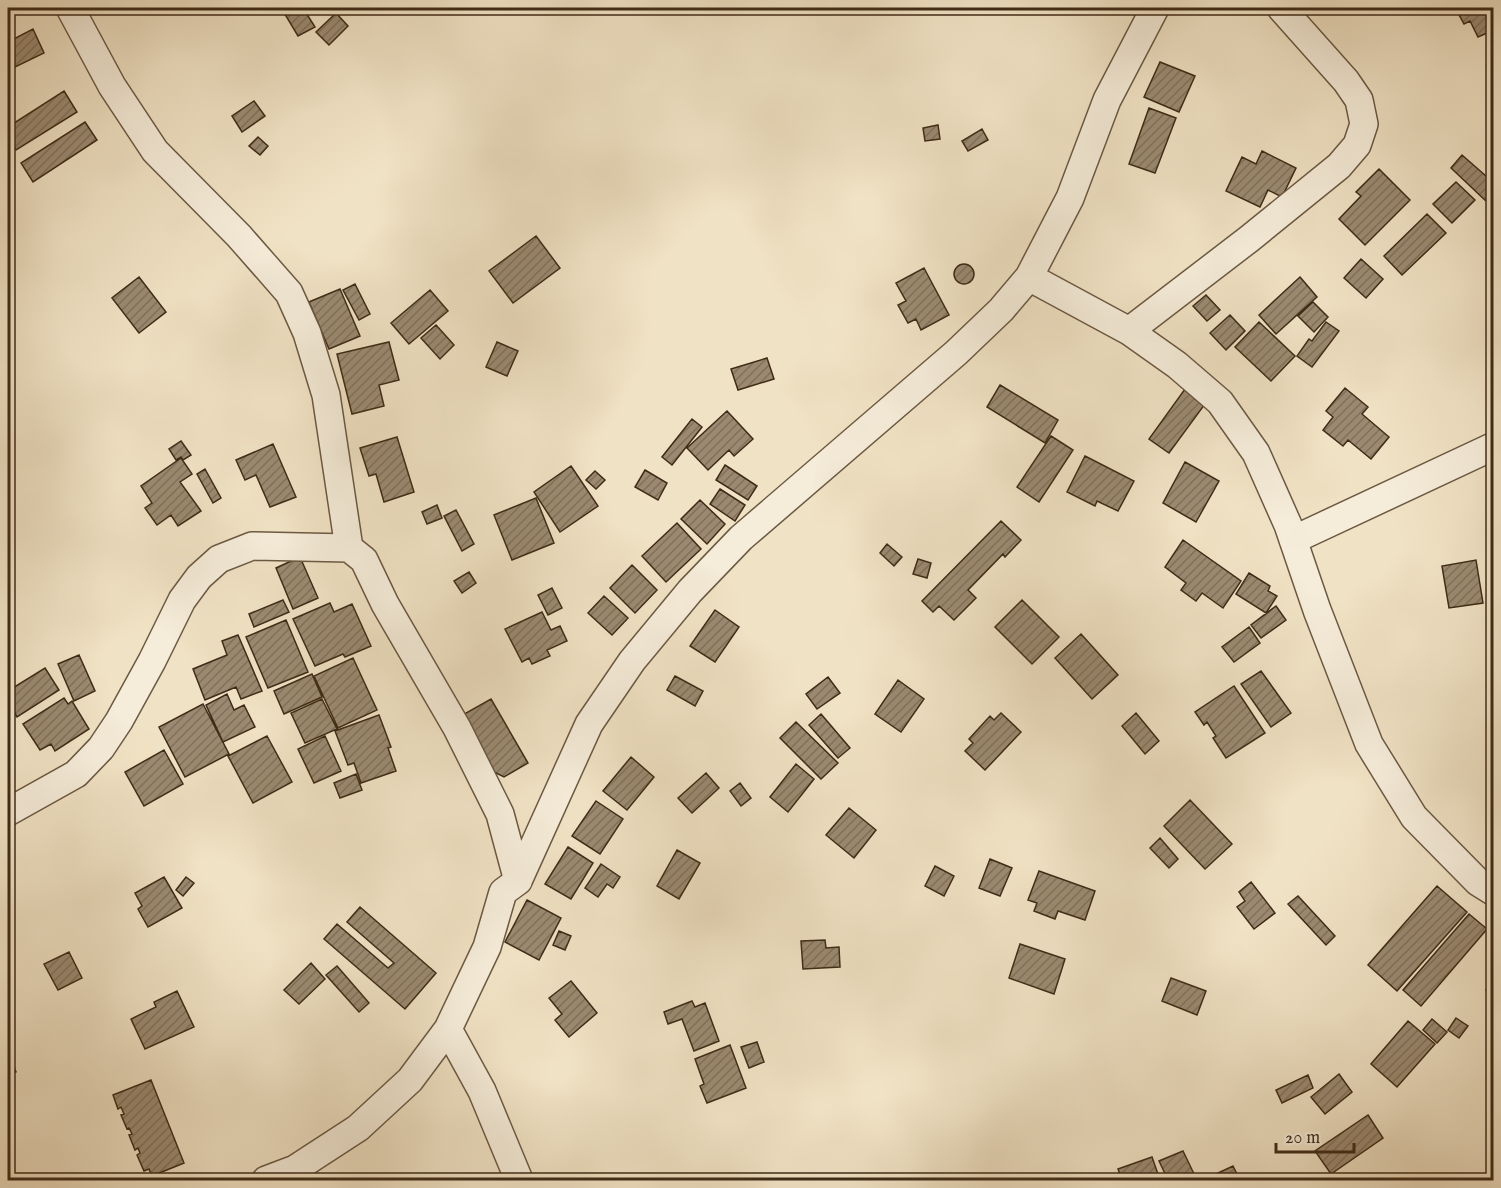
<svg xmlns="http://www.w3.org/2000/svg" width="1501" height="1188" font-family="'IM FELL English',serif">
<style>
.building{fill:url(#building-hatch);stroke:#3f2b17;stroke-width:1.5}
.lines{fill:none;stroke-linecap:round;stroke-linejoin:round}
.minor-casing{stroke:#6b5942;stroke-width:30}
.minor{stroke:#f5ecd9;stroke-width:27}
</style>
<defs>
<pattern id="building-hatch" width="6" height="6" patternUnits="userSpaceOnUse" patternTransform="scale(1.5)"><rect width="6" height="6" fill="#9b8a71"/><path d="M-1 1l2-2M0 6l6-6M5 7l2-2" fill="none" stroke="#80715c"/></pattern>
</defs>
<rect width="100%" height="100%" fill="#f0e2c4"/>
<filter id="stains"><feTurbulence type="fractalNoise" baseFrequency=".00333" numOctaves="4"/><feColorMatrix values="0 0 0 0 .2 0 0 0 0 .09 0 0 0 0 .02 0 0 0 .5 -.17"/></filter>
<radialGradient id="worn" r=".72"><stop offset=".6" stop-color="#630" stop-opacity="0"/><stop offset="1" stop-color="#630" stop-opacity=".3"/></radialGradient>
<path class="building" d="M288 8H303L315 27 298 36 283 11Z
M1464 8H1494V30L1478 37 1470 21 1464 24 1457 11Z
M336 13 348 26 329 45 316 32Z
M33 29 44 53 13 68 8 56V42Z
M1160 62 1195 76 1179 112 1144 97Z
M64 91 77 112 16 150 8 136V127Z
M254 101 265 116 242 132 232 116Z
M1149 108 1176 118 1155 173 1129 164Z
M85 122 97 140 33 182 21 163Z
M938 125 940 139 925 141 923 128Z
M982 129 988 140 968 151 962 141Z
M258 137 268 146 260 155 249 146Z
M1262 151 1296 168 1282 197 1268 190 1260 207 1226 191 1242 157 1256 164Z
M1462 155 1494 183V195L1487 202 1451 168Z
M1379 169 1410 200 1365 245 1339 219 1361 196 1356 192Z
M1456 182 1475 200 1452 223 1433 204Z
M1427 214 1446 233 1402 275 1384 256Z
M536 236 560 268 513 303 489 271Z
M1361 259 1383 279 1366 298 1344 278Z
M954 274a10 10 0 1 1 20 0a10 10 0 1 1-20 0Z
M924 268 949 315 921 330 916 319 908 323 898 305 906 301 896 283Z
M139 277 166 312 139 333 112 298Z
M1300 277 1317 297 1276 334 1259 315Z
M355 284 370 314 359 320 343 290Z
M340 289 360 336 329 349 309 302Z
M430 290 448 311 409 344 391 323Z
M1206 295 1220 310 1207 321 1193 306Z
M1313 302 1328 317 1314 332 1298 316Z
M1230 315 1245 331 1226 350 1210 333Z
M1259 322 1295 356 1271 381 1235 347Z
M1326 322 1339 331 1312 367 1297 356 1309 339 1312 341Z
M436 325 454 345 440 359 421 338Z
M389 342 399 380 379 385 384 406 352 414 337 354Z
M497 342 518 351 507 376 486 367Z
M767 358 774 379 738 390 731 369Z
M1000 385 1058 420 1045 443 987 407Z
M1345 388 1368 407 1362 414 1389 437 1371 459 1348 440 1343 446 1323 430 1333 417 1326 411Z
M1185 389 1205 404 1169 453 1149 439Z
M727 411 753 439 734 456 729 450 708 470 687 448Z
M692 419 702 427 672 465 662 457Z
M1051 436 1073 450 1039 502 1017 487Z
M397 437 414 492 384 502 376 474 369 476 360 448Z
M181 441 191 455 183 460 181 457 176 460 169 449Z
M273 444 296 497 270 507 256 475 245 480 236 460Z
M1085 456 1134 481 1118 511 1097 501 1095 506 1067 492Z
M181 458 192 474 180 482 201 511 178 526 171 515 157 525 145 508 152 503 141 486Z
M1185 462 1219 481 1196 522 1163 503Z
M725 465 757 486 748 500 716 480Z
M571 466 598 506 560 532 534 492Z
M205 469 221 498 213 503 197 474Z
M645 470 667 483 658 500 635 487Z
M595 471 605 480 596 489 586 480Z
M720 489 745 505 735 521 710 504Z
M536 498 554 543 512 560 494 515Z
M700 500 725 524 707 544 681 519Z
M437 505 442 518 427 524 422 512Z
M456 510 474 544 462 551 444 516Z
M1001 521 1021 540 1005 557 1003 554 968 590 976 598 954 620 939 606 933 612 922 601Z
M677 523 701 549 666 582 642 556Z
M1183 540 1241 581 1223 608 1202 593 1196 601 1181 590 1186 583 1165 567Z
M887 544 902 557 894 566 880 553Z
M300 557 318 598 293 609 276 568Z
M918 559 931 563 927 578 913 574Z
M1476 560 1483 603 1449 608 1442 566Z
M632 565 657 590 635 613 610 588Z
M469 572 476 583 462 593 454 581Z
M1249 573 1270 586 1268 591 1277 596 1266 613 1236 594Z
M552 588 562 608 548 615 538 595Z
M604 596 628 618 612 635 588 613Z
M283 600 289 612 254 627 249 614Z
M1022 600 1059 637 1032 664 995 627Z
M330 603 334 612 352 604 371 646 345 657 343 654 315 666 293 619Z
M1276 606 1286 620 1261 638 1251 625Z
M715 610 739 627 715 662 690 646Z
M542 612 551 630 560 626 567 641 547 650 550 656 532 664 529 658 522 662 505 629Z
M286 620 308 672 268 688 246 637Z
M1249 627 1260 643 1234 662 1222 647Z
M1081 634 1118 675 1092 699 1055 658Z
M238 635 262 691 241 699 236 687 205 700 193 669 227 655 222 641Z
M79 655 95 691 74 701 58 664Z
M353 658 377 710 338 728 314 676Z
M45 668 59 690 17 717 8 702V691Z
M1261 671 1291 713 1271 727 1241 684Z
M312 674 322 697 284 714 274 691Z
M675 676 703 691 695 706 667 690Z
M828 677 840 693 817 709 806 694Z
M898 680 924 699 901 732 875 714Z
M1234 686 1265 733 1226 758 1213 738 1216 736 1207 722 1204 725 1195 712Z
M227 694 234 710 244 705 255 727 223 742 206 705Z
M64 698 68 704 72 701 89 729 55 751 51 744 40 750 23 724Z
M322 699 337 729 305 743 291 713Z
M491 699 528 763 504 777 488 769 459 717Z
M203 704 229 754 185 777 159 727Z
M1001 713 1021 732 985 770 965 751 973 743 969 739 990 716 994 720Z
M1136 713 1159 741 1145 754 1122 726Z
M821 714 850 748 838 758 809 725Z
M379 715 391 747 388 748 396 771 361 783 354 763 348 765 335 731Z
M796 722 838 763 821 779 780 738Z
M267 736 292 782 253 803 228 756Z
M325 736 341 771 314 783 298 749Z
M164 750 183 784 144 806 125 772Z
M631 757 654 777 627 810 603 791Z
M796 764 814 779 788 812 770 797Z
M706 773 719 788 692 813 678 798Z
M356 774 362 790 340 798 334 783Z
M740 783 751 798 741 806 730 791Z
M1190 800 1232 844 1205 869 1164 826Z
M596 801 623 819 600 854 572 836Z
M849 808 876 830 854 858 826 835Z
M1160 838 1178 859 1169 868 1150 848Z
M568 847 593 863 571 899 545 884Z
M677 850 700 863 679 899 657 886Z
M990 859 1012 868 1000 896 979 888Z
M601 864 620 877 613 888 607 884 598 897 585 888Z
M935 866 954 876 944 896 925 886Z
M1039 871 1095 891 1085 920 1058 911 1055 919 1034 911 1037 903 1028 900Z
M164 877 182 908 148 927 138 909 142 906 135 893Z
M186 877 194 883 183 896 176 890Z
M1251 882 1275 913 1254 929 1237 907 1245 901 1239 892Z
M1437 886 1467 912 1397 991 1368 965Z
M1298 896 1335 936 1326 945 1288 904Z
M527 900 561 918 539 960 505 942Z
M360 907 436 973 405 1009 324 939 337 924 388 968 394 963 347 922Z
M1469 914 1487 929 1421 1006 1403 990Z
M559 931 571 936 565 950 553 945Z
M825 940 826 948 839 947 840 967 803 969 801 941Z
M1020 944 1065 959 1054 994 1009 978Z
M69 952 82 978 58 990 44 964Z
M311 963 325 979 299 1004 284 990Z
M337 966 369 1003 359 1012 326 975Z
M1171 978 1206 991 1197 1015 1162 1001Z
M571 981 597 1013 569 1037 555 1020 562 1014 549 998Z
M1494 982V998L1486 990Z
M177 991 194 1027 145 1049 131 1019 156 1007 154 1002Z
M692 1001 695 1007 705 1003 719 1041 694 1051 682 1019 668 1024 664 1012Z
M1456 1018 1468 1026 1459 1038 1448 1030Z
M1432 1019 1447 1032 1437 1043 1423 1030Z
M1408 1021 1435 1044 1397 1087 1371 1064Z
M757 1042 764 1062 749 1068 741 1047Z
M730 1045 746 1088 707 1103 700 1086 704 1084 695 1059Z
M8 1052 16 1072 8 1076Z
M1339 1074 1352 1092 1325 1114 1311 1097Z
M1308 1075 1313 1088 1282 1103 1276 1090Z
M151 1080 184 1163 152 1176 149 1169 144 1171 137 1155 140 1153 138 1148 135 1150 129 1135 132 1134 129 1128 127 1129 121 1115 124 1114 121 1107 118 1109 113 1095Z
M1368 1115 1383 1138 1331 1174 1315 1151Z
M1183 1151 1196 1178 1191 1180H1168L1159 1161Z
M1152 1157 1160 1180H1122L1118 1169Z
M1233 1166 1240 1180H1203Z"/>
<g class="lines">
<g class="minor-casing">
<path id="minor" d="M70 8 112 86 155 151 239 236 289 293 307 333 326 395 349 548 364 560 385 604 457 728 500 814 518 881 503 892 487 947 448 1029 410 1080 358 1128 295 1169 266 1180
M1029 277 1129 331 1177 365 1220 402 1256 453 1288 525 1317 610 1369 744 1414 817 1478 882 1494 892
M1129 331 1249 239 1339 166 1357 145 1364 124 1359 100 1346 81 1281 8
M1293 540 1494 446
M8 812 76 774 101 748 119 721 152 661 182 600 199 577 219 559 252 546 349 548
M518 881 589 724 632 661 690 591 741 538 956 353 1001 310 1029 277 1070 198 1107 100 1155 8
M448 1029 482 1091 519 1180"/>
</g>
<use href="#minor" class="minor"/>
</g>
<rect width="1501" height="1188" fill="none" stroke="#f0e2c4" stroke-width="30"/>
<rect x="9" y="9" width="1483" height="1170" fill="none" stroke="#3f2b17" stroke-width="3"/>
<rect x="15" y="15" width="1471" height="1158" fill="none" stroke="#3f2b17" stroke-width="1.5"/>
<path d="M1276 1143v9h78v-9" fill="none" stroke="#3f2b17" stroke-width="3"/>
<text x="1285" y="1143" font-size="18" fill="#3f2b17" stroke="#f5ecd9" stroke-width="4.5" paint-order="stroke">20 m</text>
<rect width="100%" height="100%" filter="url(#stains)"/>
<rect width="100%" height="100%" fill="url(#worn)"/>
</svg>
